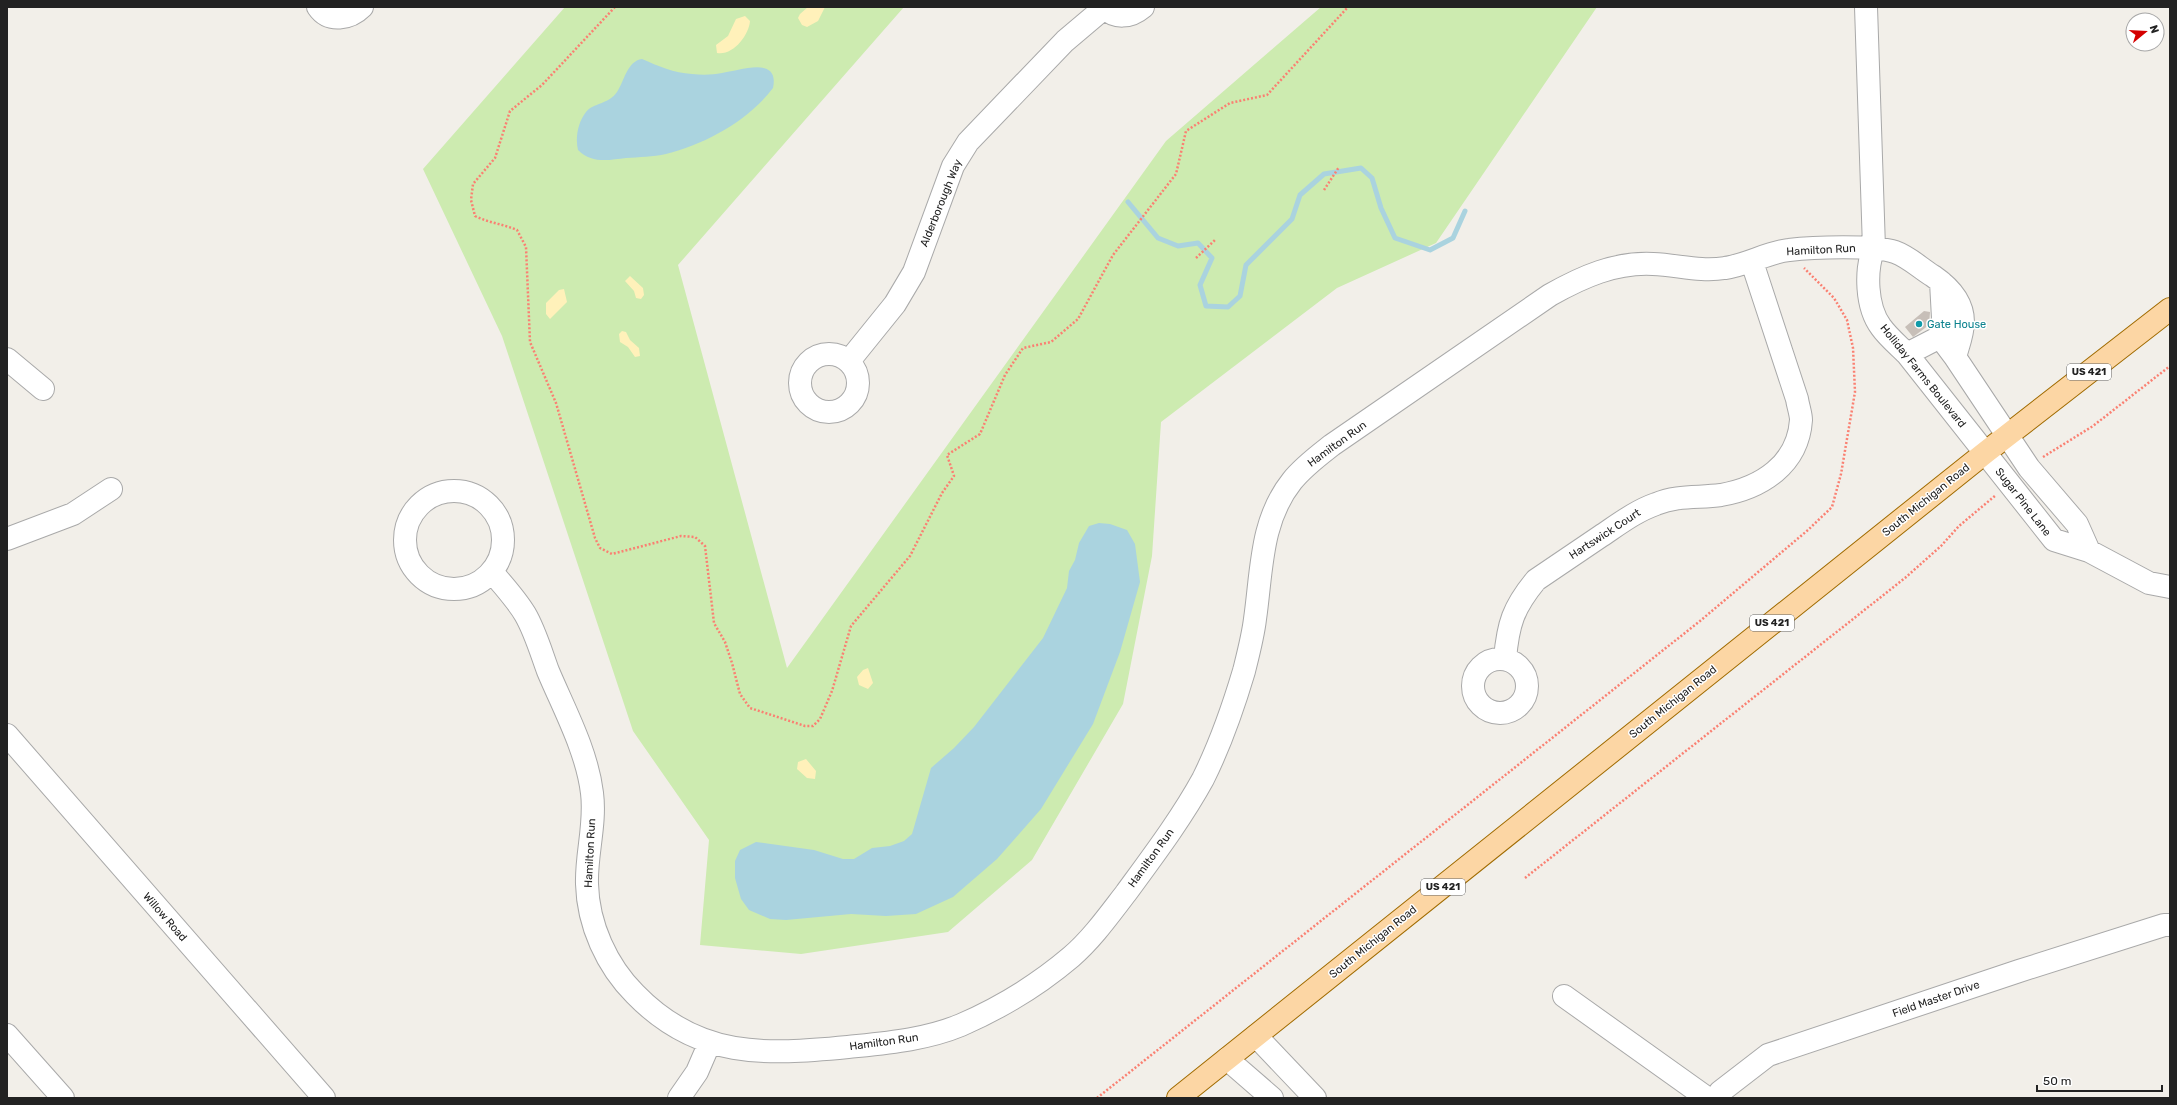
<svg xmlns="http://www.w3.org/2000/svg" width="2177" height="1105" font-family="Rubik,sans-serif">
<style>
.grass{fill:#cdebb0}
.sand{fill:#fff1ba}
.water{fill:#aad3df}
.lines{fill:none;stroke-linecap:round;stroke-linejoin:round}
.stream{stroke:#aad3df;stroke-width:5}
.building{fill:#c7bfb8}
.minor-casing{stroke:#a9a9a9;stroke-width:24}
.major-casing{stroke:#a06b00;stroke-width:24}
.path{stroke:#fa8072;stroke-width:2.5;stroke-dasharray:2 2;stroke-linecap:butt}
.minor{stroke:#fff;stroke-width:22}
.major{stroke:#fcd6a4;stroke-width:22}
.culture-dot{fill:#0f9aa8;stroke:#fff;stroke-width:1.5}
.labels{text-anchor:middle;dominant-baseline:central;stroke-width:3;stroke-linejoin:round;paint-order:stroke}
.shield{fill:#fff;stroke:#646464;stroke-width:1}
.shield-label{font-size:10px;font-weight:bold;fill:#222}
.street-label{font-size:11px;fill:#222;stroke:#fff}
.culture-label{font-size:11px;fill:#0d838f;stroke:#fff;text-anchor:start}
</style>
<rect width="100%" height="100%" fill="#f2efe9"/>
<path class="grass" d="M565 7H904L678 265 787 668 1166 141 1321 7H1597L1436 243 1337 288 1161 422 1152 556 1123 704 1032 860 948 932 801 954 700 945 709 840 633 731 502 336 423 169Z"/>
<path class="sand" d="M808 7H825L818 21 807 27 802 25 798 18 800 14Z
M745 16 750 21C749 35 733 56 717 53L716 45 728 36 736 19Z
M630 276 643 288 644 295 641 299 636 298 634 291 625 281Z
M564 289 567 302 550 319 546 314V303L559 290Z
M622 331 626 332 630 340 639 348 640 356 635 357 628 347 620 342 619 334Z
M868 668 873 683 868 689 859 685 857 677 863 670Z
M806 759 816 771 815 779 807 778 797 769 798 762Z"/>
<path class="water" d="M642 59C658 66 674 73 692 74 702 75 712 75 722 73 739 71 780 55 773 88 748 121 705 144 666 154 653 157 639 157 626 158 609 160 592 164 578 150 575 138 578 122 586 112 593 103 609 104 617 92 624 82 627 61 642 59Z
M1099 523 1110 524 1127 530 1135 544 1140 582 1120 652 1093 724 1041 809 997 859 953 897 916 914 886 916 851 914 786 920 770 919 749 910 741 899 735 878V861L740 850 756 842 814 850 843 859H854L872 848 890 846 904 841 912 834 931 768 954 748 974 727 1043 638 1067 588 1069 571 1075 560 1079 543 1089 526Z"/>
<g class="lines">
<path class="stream" d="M1128 202 1158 238 1178 246 1198 243 1212 258 1200 285 1206 306 1228 307 1240 296 1246 265 1292 219 1300 195 1324 174 1361 168 1372 178 1381 208 1395 238 1430 250 1453 238 1465 211"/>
</g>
<path class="building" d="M1924 311 1930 312 1929 325 1913 337 1905 327Z"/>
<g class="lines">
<g class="minor-casing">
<path id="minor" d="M318 7C329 23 350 19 362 7
M1103 7C1115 19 1130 18 1143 7
M1866 7 1874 248C1865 270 1866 307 1881 327 1888 337 1898 345 1907 354L2054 540 2089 551 2149 583 2170 587
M1941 282 1943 318 1940 337 1955 357
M800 383a29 29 0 1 1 58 0a29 29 0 1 1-58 0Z
M1907 354 1940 337 1956 336
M7 359 43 389
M849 361 895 304 914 272 953 166 968 142 1065 41 1104 8
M405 540a49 49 0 1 1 98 0a49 49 0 1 1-98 0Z
M7 539 73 514 111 489
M492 572C503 585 516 599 525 614 535 631 541 652 548 671 564 709 587 751 592 793 596 824 586 854 587 884 588 925 607 966 635 994 698 1059 765 1055 848 1047 886 1043 925 1040 961 1025 1000 1008 1038 985 1071 957 1092 939 1109 915 1126 893 1153 856 1181 819 1203 779 1220 745 1233 708 1244 671 1248 655 1253 636 1255 619 1262 571 1260 521 1292 481 1303 467 1318 456 1332 445L1550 295C1582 277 1615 262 1653 264 1678 265 1700 272 1725 268 1747 265 1768 252 1789 250 1813 247 1874 245 1895 252 1909 257 1920 268 1933 276 1949 287 1963 302 1963 322 1963 334 1958 346 1955 357L2029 468 2077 524 2089 551
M1473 686a27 27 0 1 1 54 0a27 27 0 1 1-54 0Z
M1505 659C1508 624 1513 608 1536 580 1558 565 1579 551 1601 536 1619 524 1636 511 1656 504 1677 495 1699 498 1721 495 1761 488 1798 465 1801 420 1801 414 1798 406 1797 399L1752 262
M7 735 324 1098
M1564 996 1707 1098
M7 1035 63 1098
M1256 1036 1315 1098
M1227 1059 1272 1098
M679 1098 697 1072 710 1042
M1716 1098 1720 1092 1768 1055 2019 971 2164 925H2170"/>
</g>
<g class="major-casing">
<path id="major" d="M1178 1098 1986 452 2170 309"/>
</g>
<path class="path" d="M615 7 542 85 510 111 495 158 473 184 471 200 475 216C489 223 503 224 517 230L526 247 530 342 556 403 595 538 600 548 612 554 681 536 695 537 705 546 714 623 725 642 732 663 740 694 750 708 805 726H813L820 719 832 691 851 626 910 556 942 493 954 476 947 455 980 434 1005 375 1023 348 1051 342 1078 319 1113 255 1176 174 1186 131 1230 103 1267 95 1348 7
M1324 190 1339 167
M1196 258 1216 239
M2043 457 2093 426 2170 366
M1525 878 1905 578 1941 546 1959 526 1996 495
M1097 1098 1700 621 1808 530 1832 507 1841 474 1855 392 1853 348 1847 320 1834 298 1804 268"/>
<use href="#minor" class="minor"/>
<use href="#major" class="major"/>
</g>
<circle class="culture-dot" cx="1919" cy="324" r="4"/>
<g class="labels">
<g class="shield">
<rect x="2067" y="364" width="44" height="16" rx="3"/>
<rect x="1750" y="615" width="44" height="16" rx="3"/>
<rect x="1421" y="879" width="44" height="16" rx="3"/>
</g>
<g class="shield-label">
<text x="2089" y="372">US 421</text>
<text x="1772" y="623">US 421</text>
<text x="1443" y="887">US 421</text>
</g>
<g class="street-label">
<text transform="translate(941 203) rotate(-68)">Alderborough Way</text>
<text transform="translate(1821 250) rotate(-3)">Hamilton Run</text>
<text transform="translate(1923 376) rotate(51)">Holliday Farms Boulevard</text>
<text transform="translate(1337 444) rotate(-36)">Hamilton Run</text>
<text transform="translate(1926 500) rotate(-39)">South Michigan Road</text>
<text transform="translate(2023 502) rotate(52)">Sugar Pine Lane</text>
<text transform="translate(1605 534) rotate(-33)">Hartswick Court</text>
<text transform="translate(1673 702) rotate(-39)">South Michigan Road</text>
<text transform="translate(590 853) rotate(-87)">Hamilton Run</text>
<text transform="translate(1151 858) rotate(-54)">Hamilton Run</text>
<text transform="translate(165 917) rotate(49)">Willow Road</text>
<text transform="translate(1373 942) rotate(-39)">South Michigan Road</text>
<text transform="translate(1936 999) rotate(-19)">Field Master Drive</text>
<text transform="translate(884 1042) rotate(-8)">Hamilton Run</text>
</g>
<g class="culture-label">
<text x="1927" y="324">Gate House</text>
</g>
</g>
<rect width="2177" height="1105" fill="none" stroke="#222222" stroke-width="16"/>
<g transform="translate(2145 32) rotate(72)"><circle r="19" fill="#ffffff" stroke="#a7a7a7"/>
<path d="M0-3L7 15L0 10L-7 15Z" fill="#d40000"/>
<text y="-6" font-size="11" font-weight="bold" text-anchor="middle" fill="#222222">N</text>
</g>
<path d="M2037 1085v6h125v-6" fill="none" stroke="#222222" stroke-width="2"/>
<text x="2043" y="1085" font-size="12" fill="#222222" stroke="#ffffff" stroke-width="3" paint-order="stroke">50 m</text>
</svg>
